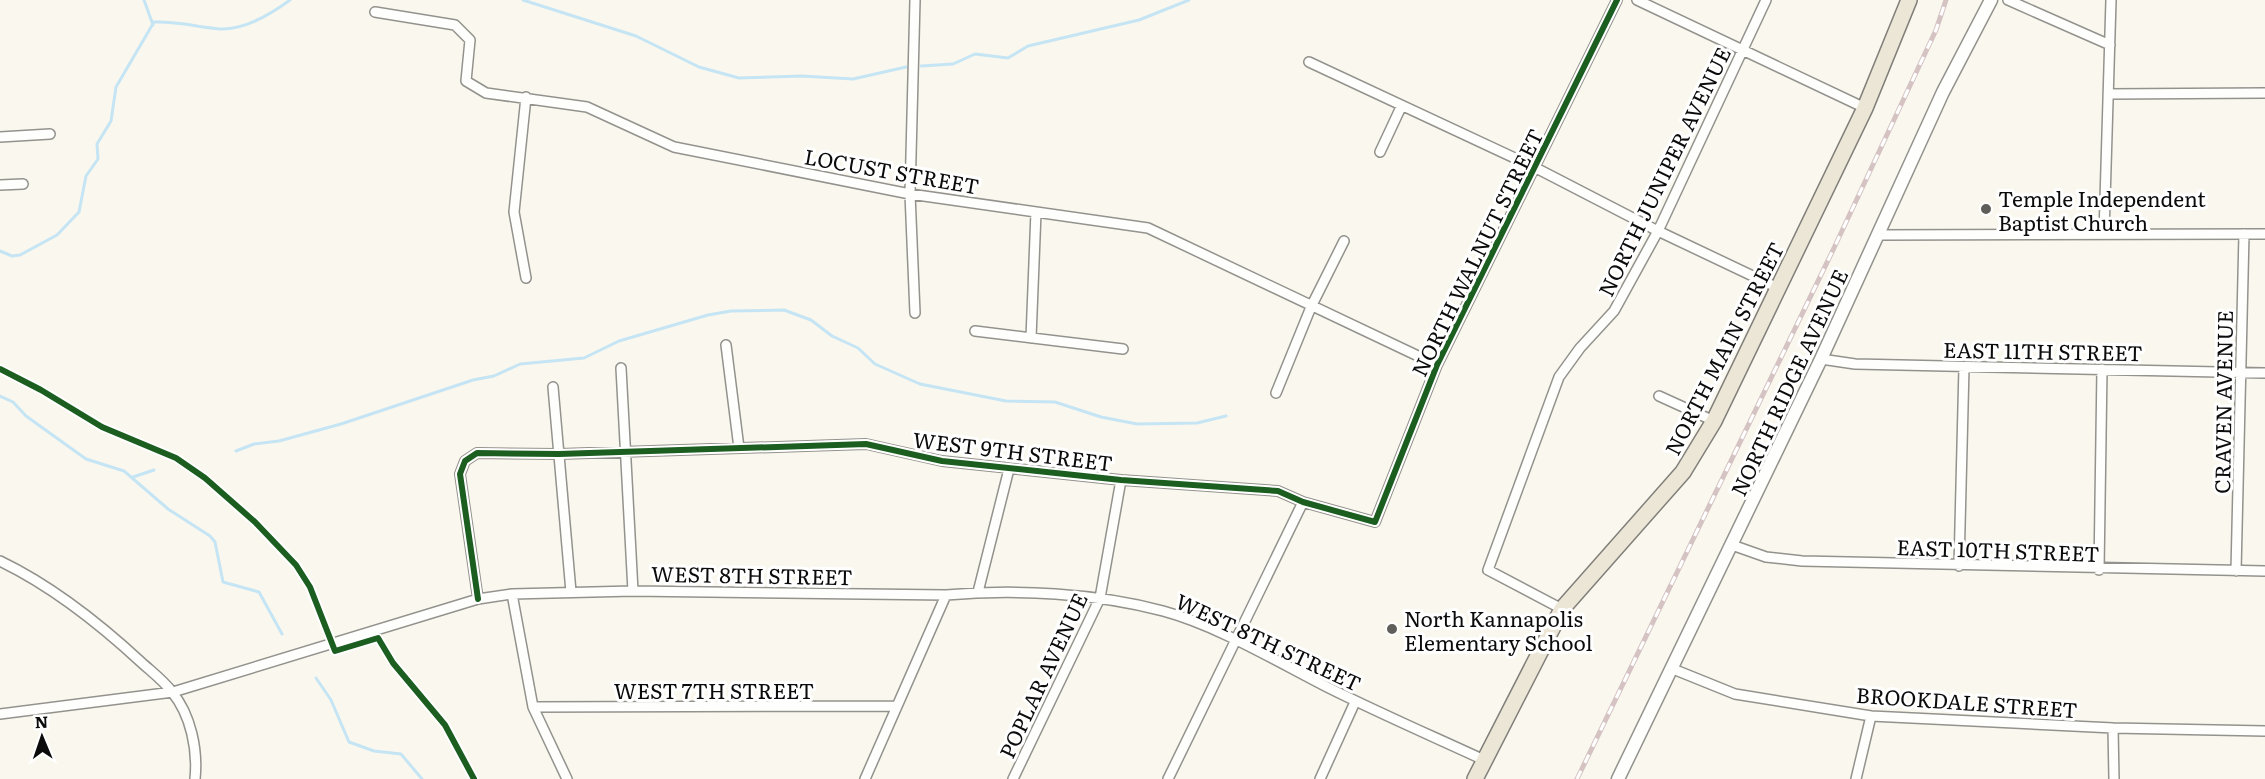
<svg xmlns="http://www.w3.org/2000/svg" width="2265" height="779" font-family="Literata,serif">
<style>
.lines{fill:none;stroke-linecap:round;stroke-linejoin:round}
.stream{stroke:#c5e4f4;stroke-width:3}
.minor-casing{stroke:#93928d;stroke-width:12}
.tertiary-casing{stroke:#93928d;stroke-width:15}
.primary-casing{stroke:#807f7a;stroke-width:18}
.minor{stroke:#fefefc;stroke-width:9}
.tertiary{stroke:#fefefc;stroke-width:12}
.primary{stroke:#ece6d7;stroke-width:15}
.rail-casing{stroke:#d5c3c4;stroke-width:5}
.rail{stroke:#fff;stroke-width:3;stroke-dasharray:9;stroke-linecap:butt}
.cycleway-casing{stroke:#fff;stroke-width:10}
.cycleway{stroke:#1b5e20;stroke-width:6}
.poi-dot{fill:#5f5e5a;stroke:#fff;stroke-width:2}
.labels{text-anchor:middle;dominant-baseline:central;stroke-width:6;stroke-linejoin:round;paint-order:stroke}
.street-label{font-size:21px;fill:#0b0b0b;stroke:#fff}
.poi-label{font-size:21px;fill:#0b0b0b;stroke:#fff;text-anchor:start}
</style>
<rect width="100%" height="100%" fill="#faf8ee"/>
<g class="lines">
<path class="stream" d="M144 0 153 25
M523 0 636 36 699 67 739 78 802 76 853 79 906 67
M921 66 953 64 975 54 1008 58 1028 46 1139 20 1189 0
M0 251 12 256 20 255 57 235 79 212 86 176 98 159 97 144 111 121 116 87 154 22C178 21 197 27 220 29 244 30 271 14 290 0
M0 396 13 402 26 416 86 459 124 471 168 509 210 536 215 542 223 582 259 592 282 634
M236 451 254 444 279 441 341 424 473 380 494 376 520 364 584 358 619 341 708 315 731 311 784 310 811 320 832 336 858 348 875 364 920 384 1006 401 1055 402 1101 417 1137 424 1197 423 1226 416
M133 477 154 470
M316 678 331 700 349 742 374 751 401 754 422 779"/>
<g class="minor-casing">
<path id="minor" d="M1637 0 1865 108
M2008 0 2110 45
M375 12 455 25 470 40 466 81 486 93 587 107 674 147 910 194 1148 228 1437 365
M1309 62 1536 168 1658 231 1778 288
M2108 94 2265 93
M526 97 514 212 526 278
M0 137 50 134
M1380 152 1401 107
M0 185 23 184
M2104 234 2111 0
M1878 235 2265 234
M915 313 910 194 915 0
M975 331 1123 349
M1031 338 1036 212
M726 345 739 448
M1821 359 1855 364 2265 373
M621 368 633 591
M553 387 571 592
M1276 393 1311 307 1344 241
M1659 396 1714 421
M1732 545 1766 557 1802 561 2265 571
M0 561C52 586 100 624 142 663 152 672 164 681 172 692 191 715 198 750 195 779
M1959 566 1964 367
M2099 570 2102 369
M2236 571 2244 234
M978 592 1009 469
M512 594 533 707 567 779
M478 599 460 474 465 461 477 453 559 454 866 444 942 461 1121 480 1278 491 1303 502 1375 522 1437 365 1617 0
M1562 609 1488 570 1559 377 1580 348 1614 311 1658 231 1766 0
M1673 669 1735 694 1871 716 2113 728 2265 731
M533 707 896 706
M0 714 173 692 478 599 512 594 633 591 946 595C1015 589 1096 593 1163 611 1216 625 1278 662 1327 687 1379 713 1432 736 1484 760
M2113 728 2114 779
M865 779 946 595
M1013 779 1100 598 1121 480
M1168 779 1303 502
M1320 779 1355 702
M1856 779 1871 716"/>
</g>
<g class="tertiary-casing">
<path id="tertiary" d="M1618 779 1821 359 1943 92 1991 0"/>
</g>
<g class="primary-casing">
<path id="primary" d="M1475 779 1562 609 1683 472 1714 421 1865 108 1909 0"/>
</g>
<use href="#minor" class="minor"/>
<use href="#tertiary" class="tertiary"/>
<use href="#primary" class="primary"/>
<g class="rail-casing">
<path id="rail" d="M1577 779 1834 248 1936 30 1946 0"/>
</g>
<use href="#rail" class="rail"/>
<g class="cycleway-casing">
<path id="cycleway" d="M0 369 41 390 102 427 176 458 205 478 255 522 296 565 310 587 335 651 378 638 393 663 445 725 474 779
M478 599 460 474 465 461 477 453 559 454 866 444 942 461 1121 480 1278 491 1303 502 1375 522 1437 365 1617 0"/>
</g>
<use href="#cycleway" class="cycleway"/>
</g>
<g class="poi-dot">
<circle cx="1986" cy="209" r="6"/>
<circle cx="1392" cy="629" r="6"/>
</g>
<g class="labels">
<g class="street-label">
<text transform="translate(892 170) rotate(10)">LOCUST STREET</text>
<text transform="translate(1663 171) rotate(-64)">NORTH JUNIPER AVENUE</text>
<text transform="translate(1476 252) rotate(-64)">NORTH WALNUT STREET</text>
<text transform="translate(1723 348) rotate(-63)">NORTH MAIN STREET</text>
<text transform="translate(2043 350) rotate(1)">EAST 11TH STREET</text>
<text transform="translate(1788 382) rotate(-65)">NORTH RIDGE AVENUE</text>
<text transform="translate(2222 402) rotate(-89)">CRAVEN AVENUE</text>
<text transform="translate(1013 450) rotate(7)">WEST 9TH STREET</text>
<text transform="translate(1998 549) rotate(2)">EAST 10TH STREET</text>
<text transform="translate(752 574) rotate(1)">WEST 8TH STREET</text>
<text transform="translate(1269 641) rotate(25)">WEST 8TH STREET</text>
<text transform="translate(1042 675) rotate(-65)">POPLAR AVENUE</text>
<text x="714" y="689">WEST 7TH STREET</text>
<text transform="translate(1967 701) rotate(4)">BROOKDALE STREET</text>
</g>
<g class="poi-label">
<text x="1998" y="197">Temple Independent<tspan x="1998" dy="24">Baptist Church</tspan></text>
<text x="1404" y="617">North Kannapolis<tspan x="1404" dy="24">Elementary School</tspan></text>
</g>
</g>
<g transform="translate(42 737) rotate(358)" stroke="#ffffff" stroke-width="4.5" paint-order="stroke">
<path d="M0-4.5L10 22L0 15L-10 22Z" fill="#0b0b0b"/>
<text y="-9" font-size="16" font-weight="bold" text-anchor="middle" fill="#0b0b0b">N</text>
</g>
</svg>
